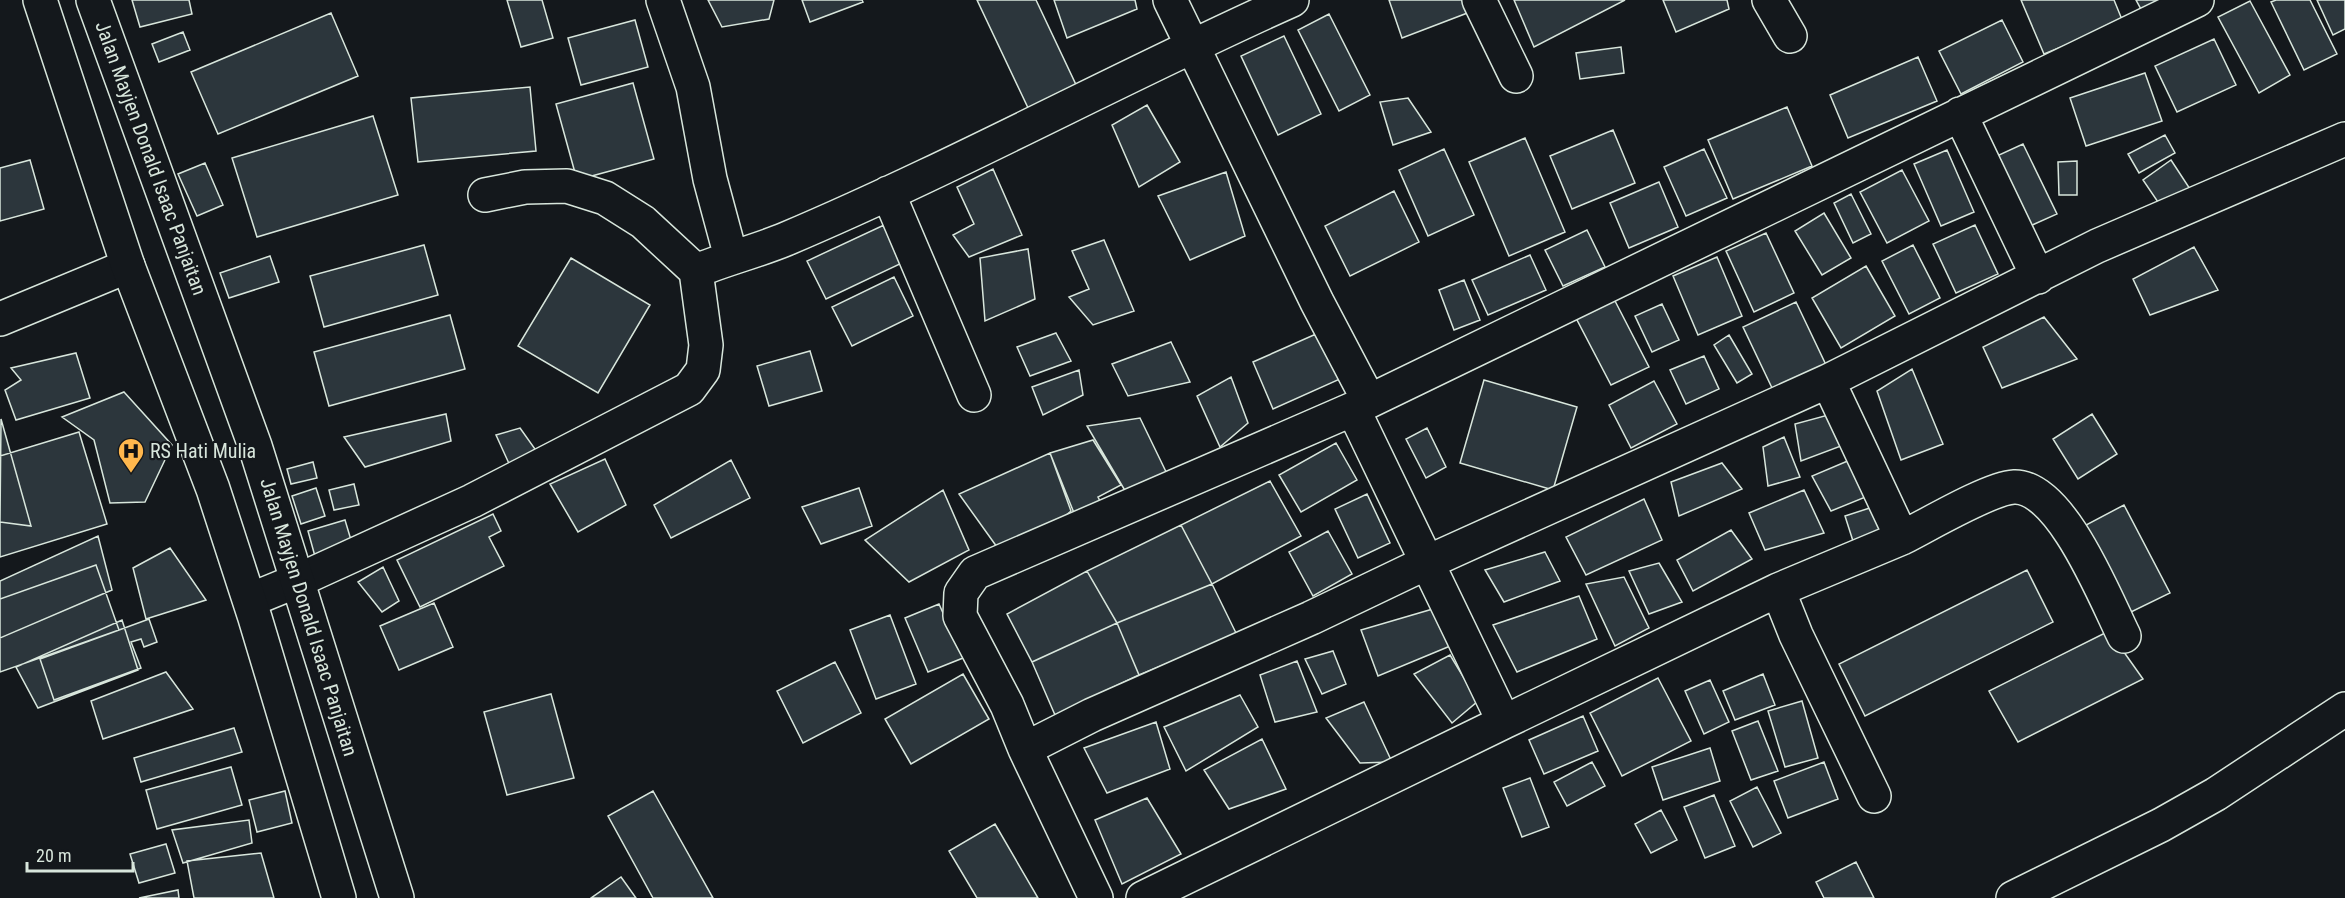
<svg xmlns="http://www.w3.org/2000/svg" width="2345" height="898" font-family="'Roboto Condensed',sans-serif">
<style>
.building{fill:#2c363c;stroke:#d8e6dc;stroke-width:1.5}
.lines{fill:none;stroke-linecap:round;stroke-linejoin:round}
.minor-casing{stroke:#d8e6dc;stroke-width:36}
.highway-casing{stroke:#d8e6dc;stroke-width:36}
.minor{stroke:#14181c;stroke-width:33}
.highway{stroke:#14181c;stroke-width:33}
.labels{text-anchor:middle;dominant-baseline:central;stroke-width:4.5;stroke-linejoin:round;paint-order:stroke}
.street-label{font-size:20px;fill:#d8e6dc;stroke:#14181c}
.poi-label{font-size:20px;fill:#d8e6dc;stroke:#14181c;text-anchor:start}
</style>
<rect width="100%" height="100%" fill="#14181c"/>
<path class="building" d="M132 0H189L192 14 140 27Z
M507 0H542L553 38 521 47Z
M708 0H774L769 19 722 27Z
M802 0H862L863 2 810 22Z
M977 0H1036L1078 89 1030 112Z
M1054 0H1135L1137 9 1067 38Z
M1389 0H1465L1470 12 1402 38Z
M1514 0H1625L1534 47Z
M1663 0H1727L1729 9 1676 32Z
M2021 0H2114L2123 22 2044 54Z
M2136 0H2164L2142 11Z
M2276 0H2310L2337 54 2304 70 2271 2Z
M2317 0H2345V29L2333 35Z
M2250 1 2290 75 2259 93 2218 17Z
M331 13 358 76 218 134 191 72Z
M1329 14 1370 95 1339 111 1298 30Z
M635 20 648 67 581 85 568 38Z
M2002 20 2023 62 1961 94 1939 51Z
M183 32 190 50 159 62 152 44Z
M1284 36 1321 114 1278 135 1241 56Z
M2214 39 2236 85 2177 112 2155 66Z
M1621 47 1624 73 1580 79 1576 53Z
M1918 57 1937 101 1848 138 1830 95Z
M2145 73 2162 121 2086 146 2070 98Z
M633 83 654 159 577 180 556 104Z
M530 87 536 151 418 162 411 98Z
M1408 98 1431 132 1393 145 1380 102Z
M1147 105 1180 162 1139 187 1112 125Z
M1787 107 1812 166 1733 199 1708 140Z
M373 116 398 195 257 237 232 158Z
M1613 130 1635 183 1572 209 1550 156Z
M2165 135 2175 153 2139 173 2128 154Z
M1525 138 1565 232 1509 256 1469 162Z
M2023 144 2057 214 2021 230 1988 160Z
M1444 149 1474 215 1428 236 1399 170Z
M1704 149 1727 198 1686 216 1664 167Z
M1947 150 1974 212 1941 226 1914 164Z
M30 160 44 209 0 221V168Z
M2171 160 2190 189 2162 208 2143 180Z
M2077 161V195H2059L2058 162Z
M205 163 223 205 197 216 178 174Z
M993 169 1022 235 969 257 953 235 974 224 957 187Z
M1902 170 1929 221 1887 243 1860 192Z
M1226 172 1245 236 1190 260 1158 196Z
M1659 182 1678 227 1629 248 1610 203Z
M1394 191 1419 242 1350 276 1325 226Z
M1851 194 1871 234 1853 243 1834 203Z
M1824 213 1851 258 1822 275 1795 231Z
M884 225 902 263 826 299 807 261Z
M1975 225 1998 274 1956 293 1933 244Z
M1587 230 1605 267 1563 286 1545 250Z
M1766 233 1794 293 1754 312 1726 251Z
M1104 240 1134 311 1093 325 1069 297 1089 289 1072 251Z
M424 245 438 295 324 327 310 276Z
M1913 245 1940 298 1909 314 1882 261Z
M2194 247 2218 290 2150 315 2133 279Z
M1028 249 1035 299 985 321 980 258Z
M1530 255 1546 290 1488 315 1472 280Z
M270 256 279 282 229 298 220 273Z
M1717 257 1742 316 1698 335 1673 276Z
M571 258 650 305 598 393 518 346Z
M1866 266 1895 316 1841 348 1812 298Z
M894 277 913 316 852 346 832 307Z
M1464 280 1480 320 1454 330 1439 290Z
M1614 299 1649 367 1611 385 1576 318Z
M1796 302 1826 365 1773 390 1743 327Z
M1662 304 1679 340 1652 352 1635 316Z
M450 315 465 369 329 406 314 352Z
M2044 317 2077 359 2002 388 1983 347Z
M1056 333 1071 361 1030 376 1017 347Z
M1316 334 1340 379 1273 409 1253 362Z
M1729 335 1752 374 1737 383 1714 345Z
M1171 342 1190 382 1128 396 1112 364Z
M810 351 822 391 769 406 757 366Z
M76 353 90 398 16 420 5 390 21 380 11 368Z
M1704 356 1719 389 1686 404 1670 370Z
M1912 369 1943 444 1901 460 1877 391Z
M1079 370 1083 395 1043 415 1032 387Z
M1231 377 1248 423 1220 447 1197 396Z
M1484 380 1577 407 1553 490 1460 463Z
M1654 381 1677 424 1631 448 1609 405Z
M124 392 172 445 145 502 110 503 94 440 62 417Z
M446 414 451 441 365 467 344 437Z
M2092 414 2117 454 2078 479 2053 439Z
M1828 415 1849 443 1801 461 1795 424Z
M1140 418 1170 480 1127 494 1087 426Z
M1 419 31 526 0 522Z
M520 428 535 449 511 468 496 435Z
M1427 428 1446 467 1426 478 1406 439Z
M79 432 107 524 0 557V456Z
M1784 437 1800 477 1768 486 1763 447Z
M1093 440 1121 485 1098 497 1104 509 1076 518 1050 453Z
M1336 443 1357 480 1301 512 1279 475Z
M1050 453 1071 511 1034 542 1002 554 959 494Z
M605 459 626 505 578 532 550 484Z
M731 460 750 498 671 538 654 505Z
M1850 460 1873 494 1831 511 1812 476Z
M313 462 317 478 291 484 287 469Z
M1722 463 1742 489 1679 516 1671 482Z
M1270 481 1301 536 1212 584 1181 525Z
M354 484 359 505 334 510 329 490Z
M316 488 325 516 301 524 292 496Z
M859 488 872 526 821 544 802 507Z
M943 490 969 550 909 582 865 540Z
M1804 490 1824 533 1765 550 1749 513Z
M1367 494 1390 543 1358 558 1335 509Z
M1644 499 1662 540 1586 575 1566 537Z
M1882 504 1889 531 1853 541 1845 516Z
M2124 505 2170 593 2131 612 2086 525Z
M493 514 501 531 489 537 504 566 420 607 397 560Z
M345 520 354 550 316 560 308 531Z
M1181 525 1212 584 1117 623 1087 571Z
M1731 530 1752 559 1693 591 1677 560Z
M1328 531 1352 574 1313 596 1289 552Z
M98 536 112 590 0 638V581Z
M170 548 206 600 146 619 133 568Z
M1545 552 1560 581 1504 602 1485 570Z
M1659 563 1682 602 1649 614 1629 571Z
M96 565 119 630 0 672V599Z
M383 567 399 601 382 612 358 582Z
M2027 570 2053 622 1865 716 1839 664Z
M1087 571 1117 623 1032 662 1007 614Z
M1624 577 1649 628 1615 646 1586 584Z
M1212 584 1237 635 1139 675 1117 623Z
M1579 596 1597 639 1517 672 1493 625Z
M434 603 453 647 399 670 380 626Z
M939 604 963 658 928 672 905 618Z
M1443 606 1455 644 1378 676 1361 630Z
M890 615 916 684 876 699 850 630Z
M149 619 157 642 144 647 141 639 131 642 141 668 54 700 40 659Z
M122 620 138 670 38 708 16 667Z
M1117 623 1139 675 1055 715 1032 662Z
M2109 631 2143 679 2018 742 1989 691Z
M1333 651 1346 684 1322 694 1305 659Z
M1450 655 1478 701 1452 723 1414 674Z
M1297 661 1317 712 1275 722 1260 675Z
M835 662 861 713 803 743 777 691Z
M166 672 193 709 103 739 91 701Z
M963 674 989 719 911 764 885 719Z
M1763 674 1775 705 1735 720 1723 691Z
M1658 678 1691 741 1622 776 1590 713Z
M1710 680 1729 722 1704 734 1685 691Z
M551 694 574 778 507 795 484 712Z
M1240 695 1258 727 1186 771 1164 727Z
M1802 701 1818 758 1785 767 1768 711Z
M1364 702 1392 762 1360 763 1326 718Z
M1583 716 1598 751 1544 774 1529 740Z
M1758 721 1778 771 1751 780 1732 731Z
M1156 722 1170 769 1107 793 1084 748Z
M234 728 242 752 141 782 134 758Z
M1262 739 1286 789 1229 809 1204 770Z
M1710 748 1720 781 1663 800 1652 767Z
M1592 762 1605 786 1567 806 1554 782Z
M1824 762 1838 799 1788 818 1774 781Z
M231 767 242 805 157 829 146 790Z
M1530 778 1549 827 1522 837 1503 788Z
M1757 787 1781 833 1753 847 1730 801Z
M285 791 292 823 257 832 249 800Z
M653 791 713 898H653L608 816Z
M1714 795 1735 846 1705 858 1684 807Z
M1147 798 1181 854 1122 884 1095 820Z
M1661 810 1677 840 1651 853 1635 824Z
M249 820 252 843 183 863 172 830Z
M995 824 1038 898H977L949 851Z
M166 844 175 873 139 883 130 854Z
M261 853 274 898H194L187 861Z
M1856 862 1874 898H1824L1816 882Z
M621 877 636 898H591Z
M178 890 179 898H139Z"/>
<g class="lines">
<g class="minor-casing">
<path id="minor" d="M663 0 693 87 710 179 731 257
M1170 0 1317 302 1368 399
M1479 0 1516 76
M1769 0 1790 36
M1960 114 2038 277
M888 193 974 395
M696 271C725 259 757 251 786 239 958 166 1122 76 1292 0
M0 319 128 266
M1828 381 1902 538 1778 590 1796 635 1874 796
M1902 538C1926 526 1990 488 2014 487 2061 485 2106 600 2124 636
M250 600 299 580 472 501 689 389 703 370 706 345 696 271 643 222 605 198 567 186 525 187 485 195
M1504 722 1778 590
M1025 749 1092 715 1311 618 1428 562 1828 381 2097 246 2345 139
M1096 898 1025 749 1007 705 960 616 961 593 975 573 1353 409 2197 0
M1143 898 1504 722 1353 409
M2013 898 2161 825 2216 794 2345 709"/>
</g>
<g class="highway-casing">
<path id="highway" d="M40 0 128 266 213 489 255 618 339 898
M93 0 255 446 397 898"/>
</g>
<use href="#minor" class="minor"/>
<use href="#highway" class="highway"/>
</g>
<defs>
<g id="hospital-pin" transform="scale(1.35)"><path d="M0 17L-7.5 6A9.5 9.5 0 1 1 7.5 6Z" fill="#ffb74d" stroke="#14181c"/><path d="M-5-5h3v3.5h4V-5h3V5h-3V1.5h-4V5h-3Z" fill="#111"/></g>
</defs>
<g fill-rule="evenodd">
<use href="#hospital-pin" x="131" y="451"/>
</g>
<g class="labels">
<g class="street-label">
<text transform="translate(151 158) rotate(70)">Jalan Mayjen Donald Isaac Panjaitan</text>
<text transform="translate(309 617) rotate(73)">Jalan Mayjen Donald Isaac Panjaitan</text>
</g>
<g class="poi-label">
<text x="150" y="451">RS Hati Mulia</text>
</g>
</g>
<path d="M27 862v9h106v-9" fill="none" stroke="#d8e6dc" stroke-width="3"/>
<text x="36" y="862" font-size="18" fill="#d8e6dc" stroke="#14181c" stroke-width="4.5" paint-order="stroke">20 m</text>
</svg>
